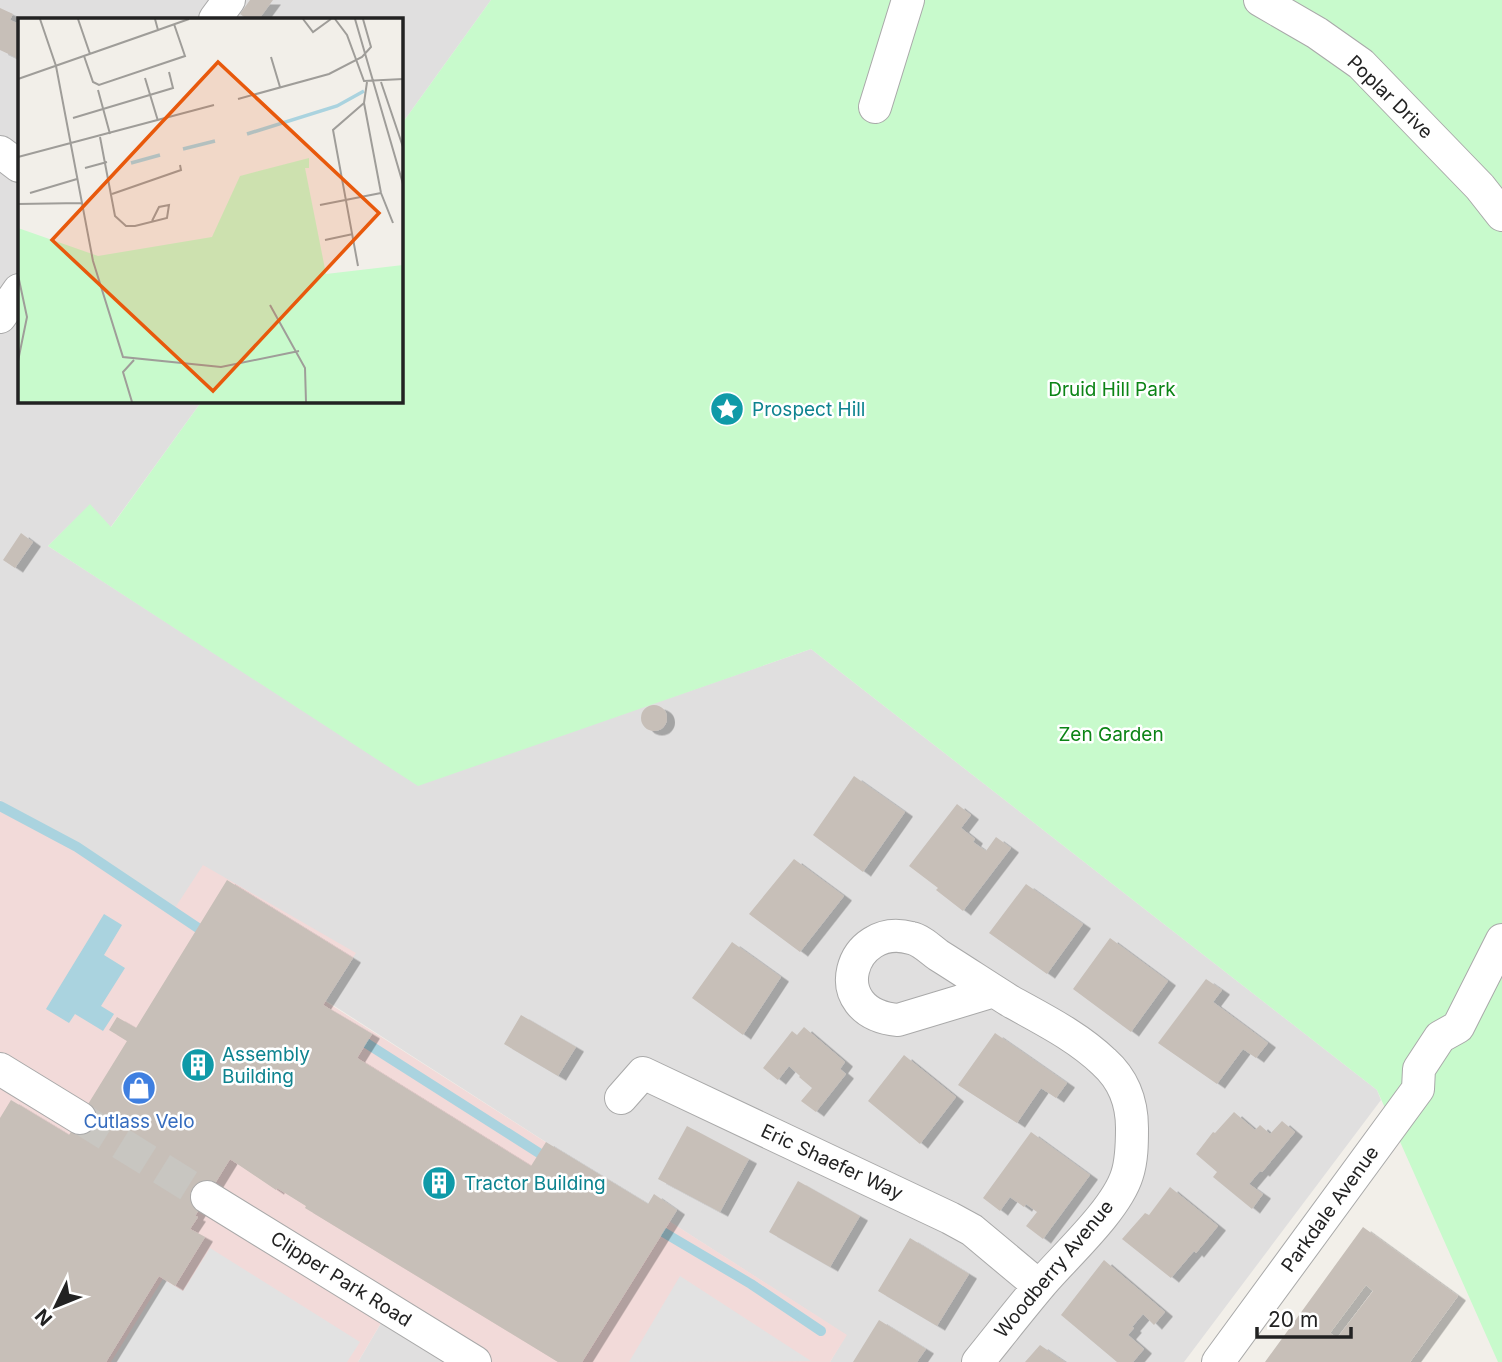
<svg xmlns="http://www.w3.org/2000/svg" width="1502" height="1362" font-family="Inter,sans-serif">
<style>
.residential{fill:#e0dfdf}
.commercial{fill:#f2dad9}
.park{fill:#c8facc}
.parking{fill:#e2e2e2}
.water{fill:#aad3df}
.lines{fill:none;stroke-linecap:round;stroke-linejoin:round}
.stream{stroke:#aad3df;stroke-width:10}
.building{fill:#c7bfb8;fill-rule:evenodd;filter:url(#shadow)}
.minor-tunnel{stroke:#c8c6c1;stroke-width:32;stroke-dasharray:32 16;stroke-linecap:butt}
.minor-casing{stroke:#a9a9a9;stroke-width:34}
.minor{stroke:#fff;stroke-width:32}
.labels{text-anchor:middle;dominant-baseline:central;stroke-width:5;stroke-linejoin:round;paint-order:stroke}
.street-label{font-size:19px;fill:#222;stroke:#fff}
.park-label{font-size:19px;fill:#0c8416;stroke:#fff}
.culture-label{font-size:19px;fill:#0d838f;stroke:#fff;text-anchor:start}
.shop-label{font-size:19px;fill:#366cbe;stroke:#fff}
.inset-river{fill:none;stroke:#aad3df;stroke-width:3.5}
.inset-road{fill:none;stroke:#9f9d99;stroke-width:2}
.view{fill:#e8590c;fill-opacity:0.15;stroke:#e8590c;stroke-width:3.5}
.inset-edge{fill:none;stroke:#222;stroke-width:3.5}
</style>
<defs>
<filter id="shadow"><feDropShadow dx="8" dy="4.5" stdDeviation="0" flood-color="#0004"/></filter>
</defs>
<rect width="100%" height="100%" fill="#f2efe9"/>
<path class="residential" d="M0 0H491L401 125V19H19V401H202L110 528 90 505 48 546 418 785 811 649 1377 1090 1381 1100 1184 1362H830L846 1335 325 1000 355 953 171 914 0 800Z
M388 1311 472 1362H358Z"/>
<path class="commercial" d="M0 800 171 914 203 865 356 953 325 1001 847 1335 830 1362H472L388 1311 358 1362H0Z"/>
<path class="park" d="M491 0H1502V1362H1498L1377 1090 811 649 418 786 48 546 90 504 111 527 202 401H401V125Z"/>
<path class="parking" d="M210 1248 360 1342 347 1362H111L163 1279 183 1291Z
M680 1276 811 1361 629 1362Z"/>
<path class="water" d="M104 914 122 925 104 955 125 968 101 1006 114 1014 103 1031 75 1014 69 1023 46 1009Z"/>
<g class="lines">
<path class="stream" d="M0 806 77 847 198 928
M366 1043 539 1153
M663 1232 751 1284 821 1331"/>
</g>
<path class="building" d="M250 0H273L259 19H247L240 14Z
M0 8 13 14 10 20 19 24V59L0 50Z
M21 533 33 542 15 568 3 560Z
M641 718a13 13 0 1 1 26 0a13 13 0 1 1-26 0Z
M854 776 905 812 863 872 813 835Z
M957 804 971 815 961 828 975 839 973 842 986 851 996 837 1011 848 963 911 936 890 938 888 909 866Z
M794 859 844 896 800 952 749 914Z
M227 880 353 958 323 1005 372 1034 357 1058 531 1166 546 1142 648 1204 654 1194 677 1210 582 1362H558L305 1208 306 1206 277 1188 276 1190 230 1159 195 1216 198 1217 190 1229 205 1237 175 1286 159 1276 106 1362H0V1118L11 1100 69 1135 127 1041 109 1030 117 1017 136 1028Z
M1026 884 1083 924 1047 974 989 933Z
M1110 938 1168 981 1131 1032 1073 989Z
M732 942 781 977 743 1035 692 998Z
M1206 979 1222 990 1213 1002 1268 1043 1256 1058 1243 1049 1217 1084 1158 1043Z
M521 1015 576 1047 558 1076 504 1044Z
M804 1027 845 1062 840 1069 846 1074 816 1112 801 1101 812 1088 799 1077 800 1076 789 1066 778 1080 763 1068 792 1031 797 1035Z
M995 1033 1067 1083 1056 1098 1041 1088 1017 1123 958 1085Z
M904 1055 956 1097 920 1144 868 1101Z
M1234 1112 1255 1130 1260 1125 1270 1134 1282 1121 1295 1132 1262 1172 1260 1171 1249 1184 1263 1194 1252 1209 1213 1177 1217 1172 1196 1154 1213 1132 1215 1133Z
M687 1126 749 1159 720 1212 658 1179Z
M1031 1132 1090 1175 1043 1239 1026 1226 1037 1212 1026 1204 1024 1207 1010 1197 1000 1211 983 1198Z
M798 1181 860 1216 830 1267 769 1232Z
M1170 1187 1218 1226 1196 1253 1194 1251 1171 1278 1122 1239 1145 1213 1149 1215Z
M1363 1227 1458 1296 1410 1362H1265ZM1366 1285 1373 1291 1337 1338 1330 1333Z
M910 1238 969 1274 937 1326 878 1291Z
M1104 1260 1165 1312 1154 1325 1143 1314 1132 1327 1134 1328 1128 1335 1144 1349 1133 1362H1117L1061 1315Z
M879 1320 926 1349 917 1362H853Z
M1040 1345 1065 1362H1025Z"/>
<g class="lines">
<path class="minor-tunnel" d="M80 1118 207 1197"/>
<g class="minor-casing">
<path id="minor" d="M1260 0 1317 33 1361 64 1480 187 1502 215
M215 19 229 0
M875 107 908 0
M0 152 19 166
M0 317 19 290
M0 1069 80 1118
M1418 1089 1419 1069 1440 1037 1458 1027 1502 940
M621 1098 643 1073 950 1218 972 1230 1039 1286
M207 1197 475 1362
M978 1362C999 1336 1020 1309 1042 1283 1066 1255 1116 1210 1127 1175 1132 1160 1132 1143 1132 1128 1132 1101 1123 1079 1104 1062 1077 1036 1042 1019 1010 1001 986 986 962 970 938 955 930 949 921 940 911 938 850 921 822 1013 898 1020L994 991
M1218 1362 1418 1089"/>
</g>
<use href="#minor" class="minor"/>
</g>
<defs>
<g id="sight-disc" transform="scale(1.75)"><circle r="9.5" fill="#0f9aa8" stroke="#fff"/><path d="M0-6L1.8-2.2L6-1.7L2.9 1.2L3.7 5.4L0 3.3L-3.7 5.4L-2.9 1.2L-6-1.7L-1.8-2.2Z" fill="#fff"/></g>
<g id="building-disc" transform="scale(1.75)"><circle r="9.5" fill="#0f9aa8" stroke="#fff"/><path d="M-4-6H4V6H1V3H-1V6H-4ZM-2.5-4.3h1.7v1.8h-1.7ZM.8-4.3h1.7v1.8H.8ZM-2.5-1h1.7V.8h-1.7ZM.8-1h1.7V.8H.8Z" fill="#fff"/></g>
<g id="shop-disc" transform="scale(1.75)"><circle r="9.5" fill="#3f7fe0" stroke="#fff"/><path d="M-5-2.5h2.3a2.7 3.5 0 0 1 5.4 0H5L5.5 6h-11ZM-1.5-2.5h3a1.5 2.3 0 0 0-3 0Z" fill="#fff"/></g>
</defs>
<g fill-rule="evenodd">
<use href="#sight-disc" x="727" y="409"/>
<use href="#building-disc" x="198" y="1065"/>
<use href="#shop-disc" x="139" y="1088"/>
<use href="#building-disc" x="439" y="1183"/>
</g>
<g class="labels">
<g class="street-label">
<text transform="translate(1390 97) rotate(44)">Poplar Drive</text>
<text transform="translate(832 1162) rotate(25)">Eric Shaefer Way</text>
<text transform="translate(1330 1209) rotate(-54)">Parkdale Avenue</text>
<text transform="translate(1054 1269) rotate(-50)">Woodberry Avenue</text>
<text transform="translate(341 1279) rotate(32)">Clipper Park Road</text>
</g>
<g class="park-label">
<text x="1112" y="389">Druid Hill Park</text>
<text x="1111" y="734">Zen Garden</text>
</g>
<g class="culture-label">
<text x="752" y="409">Prospect Hill</text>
<text x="222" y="1054">Assembly<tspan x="222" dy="22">Building</tspan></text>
<text x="464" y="1183">Tractor Building</text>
</g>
<g class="shop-label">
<text x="139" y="1121">Cutlass Velo</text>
</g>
</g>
<g transform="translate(18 18)">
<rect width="385" height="385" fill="#f2efe9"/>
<path d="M291 140V150H287L308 256 385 247V384H0V210L80 238 194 219 222 158Z" fill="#c8facc"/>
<path class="inset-river" d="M229 116 319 88 346 73M165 131 197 123M113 145 142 137"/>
<path class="inset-road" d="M22 1 38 48 75 243M60 1 72 36M285 1 295 14 313 1M317 1 329 17 346 63 385 61M337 1 385 166M140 12 171 1M66 38 75 64 81 67 167 38 156 6M253 39 262 69M127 60 140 103M0 61 140 12 137 1M363 64 385 129M80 72 92 116M220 81 311 56 344 39 353 29 345 1M346 85 363 175 375 205M55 100 155 70 151 54M82 119 97 198 108 208H117L149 200 151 187 141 189 134 203M0 139 196 87M67 150 89 144M12 175 59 161M94 176 163 152 162 147M0 186 64 185M302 187 363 175M307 222 335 216M75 243 105 339 203 349 281 333M340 248 315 112 346 85 349 64M0 257 9 299 0 343M252 287 287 350 288 384M114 384 105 354 116 342"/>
<path class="view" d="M200 44 361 195 195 373 34 222Z"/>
<rect width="385" height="385" class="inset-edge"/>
</g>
<g transform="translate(56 1306) rotate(227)" stroke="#ffffff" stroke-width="5" paint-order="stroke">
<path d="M0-5L12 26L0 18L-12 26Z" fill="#222222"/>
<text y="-10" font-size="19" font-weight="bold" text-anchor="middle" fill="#222222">N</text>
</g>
<path d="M1257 1327v10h94v-10" fill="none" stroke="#222222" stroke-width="3.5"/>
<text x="1268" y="1327" font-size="21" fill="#222222" stroke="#ffffff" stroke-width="5" paint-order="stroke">20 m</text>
</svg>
